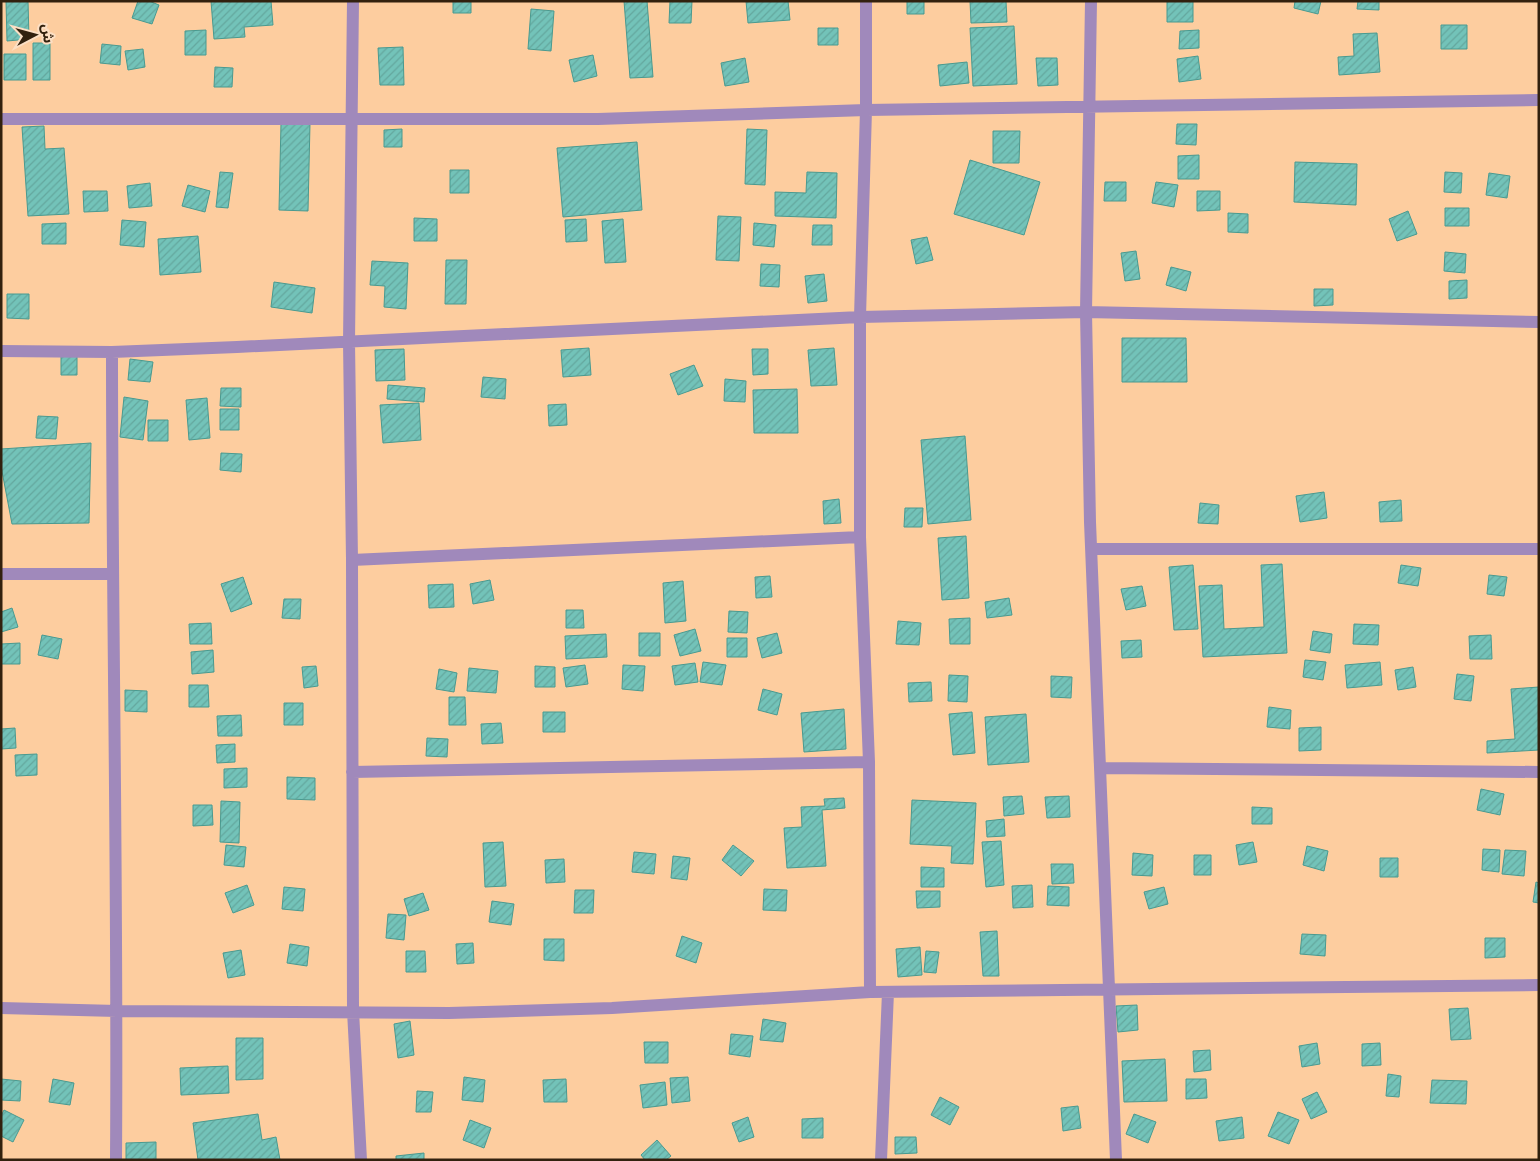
<svg xmlns="http://www.w3.org/2000/svg" width="1540" height="1161" font-family="'Open Sans','Noto Sans Arabic',sans-serif">
<style>
.building{fill:url(#building-hatch);stroke:#499a90}
.lines{fill:none;stroke-linecap:round;stroke-linejoin:round}
.minor{stroke:#a089bb;stroke-width:12}
</style>
<defs>
<pattern id="building-hatch" width="6" height="6" patternUnits="userSpaceOnUse" patternTransform="scale(1.25)"><rect width="6" height="6" fill="#73c3b9"/><path d="M-1 1l2-2M0 6l6-6M5 7l2-2" fill="none" stroke="#64a79e"/></pattern>
</defs>
<rect width="100%" height="100%" fill="#fdcd9f"/>
<path class="building" d="M6 1H28L29 39 7 41Z
M138 1H149L159 5 152 24 132 18Z
M211 1H271L273 25 244 27 245 37 214 39Z
M453 1H471V13H453Z
M624 1H647L653 77 630 78Z
M670 1H692L691 23H669Z
M746 1H788L790 20 748 23Z
M907 1H924V14H907Z
M970 1H1006L1007 22 971 23Z
M1167 1H1193V22H1167Z
M1295 1H1321L1318 14 1294 8Z
M1358 1H1379V10L1357 9Z
M531 9 554 11 551 51 528 49Z
M1441 25H1467V49H1441Z
M1014 26 1017 84 973 86 970 28Z
M818 28H838V45H818Z
M206 30V55H185V31Z
M1199 30V48L1179 49 1180 31Z
M1377 33 1380 72 1339 75 1338 57 1354 56 1353 34Z
M33 43H50V80H33Z
M102 44 121 46 120 65 100 63Z
M403 47 404 85H380L378 48Z
M143 49 145 67 128 70 125 51Z
M4 54H26V80H4Z
M593 55 597 76 574 82 569 60Z
M1198 56 1201 79 1179 82 1177 59Z
M745 58 749 82 725 86 721 63Z
M1036 58H1057L1058 85 1038 86Z
M967 62 969 83 940 86 938 65Z
M215 67 233 68 232 87H214Z
M281 123H310L308 211 279 210Z
M1177 124H1197L1196 145 1176 144Z
M44 126 45 149 64 148 69 214 28 216 22 127Z
M402 129V147H384V130Z
M747 129 767 130 765 185 745 184Z
M993 131H1020L1019 163H993Z
M637 142 642 210 563 217 557 148Z
M1199 155V179H1178V156Z
M970 160 1040 182 1024 235 954 214Z
M1295 162 1357 164 1356 205 1294 202Z
M450 170H469V193H450Z
M220 172 233 173 228 208 216 207Z
M807 172 837 173 836 218 775 216V192L806 193Z
M1445 172 1462 173 1461 193 1444 192Z
M1489 173 1510 176 1507 198 1486 195Z
M1105 182H1126V201H1104Z
M1156 182 1178 185 1174 207 1152 203Z
M150 183 152 206 129 208 127 186Z
M188 185 210 191 205 212 182 206Z
M83 191H107L108 211 84 212Z
M1197 191H1220V210L1197 211Z
M1445 208H1469V226H1445Z
M1408 211 1417 234 1397 241 1389 219Z
M1228 213 1248 214V233L1228 232Z
M718 216 741 217 739 261 716 260Z
M414 218 437 219V241H414Z
M586 219 587 241 566 242 565 220Z
M623 219 626 262 605 263 602 221Z
M122 220 146 222 144 247 120 245Z
M66 223V244H42V224Z
M754 223 776 225 774 247 753 245Z
M813 225H832V245H812Z
M198 236 201 272 160 275 158 239Z
M927 237 933 260 916 264 911 240Z
M1136 251 1140 279 1125 281 1121 253Z
M1445 252 1466 254 1465 273 1444 271Z
M446 260H467L466 304H445Z
M372 261 408 263 406 309 384 307 385 286 370 285Z
M761 264 780 265 779 287 760 286Z
M1171 267 1191 272 1186 291 1166 285Z
M824 274 827 301 808 303 805 276Z
M1467 280V298L1449 299V281Z
M274 282 315 288 312 313 271 307Z
M1314 289H1333V305L1314 306Z
M7 294H29V319L7 318Z
M1122 338H1186L1187 382H1122Z
M589 348 591 375 563 377 561 350Z
M834 348 837 385 811 386 808 350Z
M404 349 405 380 376 381 375 350Z
M752 349H768V374L753 375Z
M61 354H77V375H61Z
M130 359 153 362 150 382 128 380Z
M694 365 703 386 678 395 670 374Z
M483 377 506 379 505 399 481 397Z
M725 379 746 381 745 402 724 401Z
M388 385 425 388 424 402 387 399Z
M221 388H241V407L220 406Z
M797 389 798 433H754L753 390Z
M124 397 148 401 143 440 120 437Z
M207 398 210 438 189 440 186 400Z
M419 403 421 440 383 443 380 405Z
M566 404 567 425 549 426 548 405Z
M220 409H239V430H220Z
M38 416 58 417 56 439 36 438Z
M148 420H168V441H148Z
M965 436 971 520 928 524 921 440Z
M91 443 89 523 12 524 1 466V449Z
M221 453 242 454 241 472 220 470Z
M1324 492 1327 518 1300 522 1296 496Z
M839 499 841 523 824 524 823 501Z
M1401 500 1402 521 1380 522 1379 502Z
M1200 503 1219 505 1218 524 1198 523Z
M905 508H923L922 527H904Z
M966 536 969 598 942 600 938 538Z
M1282 564 1287 653 1203 657 1199 586 1222 585 1224 629 1264 627 1261 565Z
M1193 565 1198 629 1174 630 1169 567Z
M1401 565 1421 568 1418 586 1398 583Z
M1489 575 1507 577 1504 596 1487 594Z
M770 576 772 597 756 598 755 577Z
M243 577 252 604 231 612 221 584Z
M490 580 494 600 473 604 470 584Z
M683 581 686 621 665 623 663 583Z
M453 584 454 607 429 608 428 585Z
M1142 586 1146 606 1126 610 1121 589Z
M1009 598 1012 615 987 618 985 602Z
M284 599H301L300 619 282 618Z
M12 608 18 627 1 632V612Z
M566 610H583L584 628H566Z
M729 611 748 612 747 633 728 632Z
M970 618V644H950L949 619Z
M898 621 921 623 919 645 896 644Z
M211 623 212 644H190L189 624Z
M1354 624 1379 625 1378 645 1353 644Z
M695 629 701 651 680 656 674 635Z
M1313 631 1332 634 1330 653 1310 650Z
M639 633H660V656H639Z
M777 633 782 653 762 658 757 638Z
M606 634 607 657 566 659 565 636Z
M42 635 62 639 58 659 38 655Z
M1491 635 1492 659H1470L1469 636Z
M727 638H747V657H727Z
M1141 640 1142 657 1122 658 1121 641Z
M20 643V664H1V644Z
M213 650 214 672 192 674 191 652Z
M1305 660 1326 662 1323 680 1303 677Z
M703 662 726 665 722 685 700 682Z
M1380 662 1382 685 1347 688 1345 665Z
M695 663 698 682 675 685 672 666Z
M585 665 588 684 566 687 563 668Z
M623 665 645 666 643 691 622 689Z
M316 666 318 686 304 688 302 667Z
M535 666 555 667V687H535Z
M1413 667 1416 687 1398 690 1395 670Z
M469 668 498 671 496 693 467 691Z
M439 669 457 673 454 692 436 689Z
M1457 674 1474 676 1471 701 1454 699Z
M949 675 968 676 967 702 948 701Z
M1051 676 1072 677 1071 698 1051 697Z
M931 682 932 701 909 702 908 683Z
M189 685H208L209 707H189Z
M1539 687V750L1487 753V741L1515 739 1511 689Z
M763 689 782 694 777 715 758 710Z
M125 690 147 691V712L125 711Z
M449 697H465L466 725H449Z
M284 703H303V725H284Z
M1269 707 1291 710 1290 729 1267 727Z
M844 709 846 749 804 752 801 713Z
M543 712H565V732H543Z
M972 712 975 753 953 755 949 714Z
M1026 714 1029 762 988 765 985 717Z
M241 715 242 736H218L217 716Z
M501 723 503 743 482 744 481 724Z
M1321 727V750L1299 751V728Z
M15 728 16 748 1 749V729Z
M427 738 448 739 447 757 426 756Z
M235 744V762L217 763 216 745Z
M37 754V775L16 776 15 755Z
M247 768V787L224 788V769Z
M287 777 315 778V800L287 799Z
M1481 789 1504 794 1500 815 1477 810Z
M1022 796 1024 814 1004 816 1003 797Z
M1069 796 1070 817 1047 818 1045 797Z
M844 798 845 808 822 810 826 866 787 868 784 828 802 827 801 807 825 806 824 799Z
M912 800 976 803 973 864 951 863 952 846 910 844Z
M221 801 240 802 239 843 220 842Z
M193 805H212L213 825 193 826Z
M1252 807 1272 808V824H1252Z
M1004 819 1005 836 987 837 986 821Z
M1001 841 1004 885 986 887 982 842Z
M503 842 506 886 485 887 483 843Z
M1253 842 1257 862 1239 865 1236 845Z
M226 845 246 847 244 867 224 865Z
M733 845 754 861 741 876 722 860Z
M1307 846 1328 851 1324 871 1303 865Z
M1483 849 1500 850 1499 872 1482 870Z
M1505 850 1526 851 1524 876 1502 874Z
M634 852 656 854 654 874 632 872Z
M1133 853 1153 855 1152 876 1132 875Z
M1194 855H1211V875H1194Z
M673 856 690 858 687 880 671 878Z
M1380 858H1398V877H1380Z
M564 859 565 882 546 883 545 860Z
M1051 864H1073L1074 883 1052 884Z
M921 867 944 868V887H921Z
M1536 882 1539 883V903L1533 902Z
M247 885 254 905 233 913 225 893Z
M1032 885 1033 907 1013 908 1012 886Z
M1048 886 1069 887V906L1047 905Z
M284 887 305 889 303 911 282 909Z
M1164 887 1168 904 1149 909 1144 892Z
M764 889 787 890 786 911 763 910Z
M575 890H594L593 913H574Z
M916 891H940V907L917 908Z
M423 893 429 910 409 916 404 899Z
M492 901 514 904 511 925 489 922Z
M388 914 406 915 404 940 386 938Z
M997 931 999 976H983L980 932Z
M1302 934 1326 935 1325 956 1300 954Z
M682 936 702 943 696 963 676 956Z
M1485 938H1505V957L1485 958Z
M544 939H564V961L544 960Z
M473 943 474 963 457 964 456 944Z
M290 944 309 947 307 966 287 963Z
M920 947 922 975 898 977 896 949Z
M241 950 245 975 228 978 223 953Z
M406 951H425L426 972H406Z
M926 951 939 952 936 973 924 972Z
M1137 1005 1138 1030 1118 1032 1116 1006Z
M1468 1008 1471 1039 1451 1040 1449 1009Z
M763 1019 786 1023 783 1042 760 1040Z
M410 1021 414 1055 398 1058 394 1024Z
M731 1034 753 1036 750 1057 729 1054Z
M236 1038H263V1079L236 1080Z
M644 1042H668V1063H645Z
M1317 1043 1320 1064 1302 1067 1299 1046Z
M1380 1043 1381 1065 1362 1066V1044Z
M1210 1050 1211 1070 1194 1072 1193 1051Z
M1165 1059 1167 1101 1124 1102 1122 1061Z
M228 1066 229 1093 181 1095 180 1068Z
M1388 1074 1401 1076 1399 1097 1386 1096Z
M464 1077 485 1080 483 1102 462 1100Z
M688 1077 690 1101 672 1103 670 1078Z
M1 1079 21 1081 20 1101 1 1100Z
M53 1079 74 1083 70 1105 49 1102Z
M566 1079 567 1102H544L543 1080Z
M1186 1079H1206L1207 1098 1186 1099Z
M1432 1080 1467 1081 1466 1104 1430 1103Z
M665 1082 667 1105 643 1108 640 1085Z
M417 1091 433 1092 431 1112H416Z
M1317 1092 1327 1112 1311 1119 1302 1099Z
M940 1097 959 1107 950 1125 931 1115Z
M1078 1106 1081 1128 1063 1131 1061 1108Z
M4 1110 24 1120 13 1142 1 1136V1116Z
M1278 1112 1299 1120 1289 1144 1268 1136Z
M258 1114 262 1140 276 1137 280 1160H198L193 1123Z
M1134 1114 1156 1122 1148 1143 1126 1134Z
M748 1117 754 1137 739 1142 732 1123Z
M1242 1117 1244 1138 1219 1141 1216 1121Z
M823 1118V1138H802V1119Z
M470 1120 491 1128 484 1148 463 1140Z
M895 1137H916L917 1153 895 1154Z
M657 1140 671 1156 666 1160H645L641 1155Z
M156 1142V1160H126V1143Z
M424 1153V1160H396V1156Z"/>
<g class="lines">
<path class="minor" d="M353 1 349 342 352 560 353 1011 361 1160
M866 1V110L860 317V537L869 762 870 992
M1091 1 1086 312 1090 522 1116 1160
M1 119H598L866 110 1539 100
M1 351 112 352 237 347 860 317 1086 312 1539 322
M112 352C112 621 118 890 116 1160
M1092 549H1539
M352 560 860 537
M1 574H112
M1101 768 1539 772
M352 772 869 762
M1 1008 117 1011 449 1013 612 1008 870 992 1539 985
M881 1160 888 992"/>
</g>
<rect width="1540" height="1161" fill="none" stroke="#32210e" stroke-width="5"/>
<g transform="translate(35 35) rotate(84)" stroke="#fcdfc4" stroke-width="4" paint-order="stroke">
<path d="M0-4L9 19L0 12L-9 19Z" fill="#32210e"/>
<text y="-8" font-size="14" font-weight="bold" text-anchor="middle" fill="#32210e">ش</text>
</g>
</svg>
